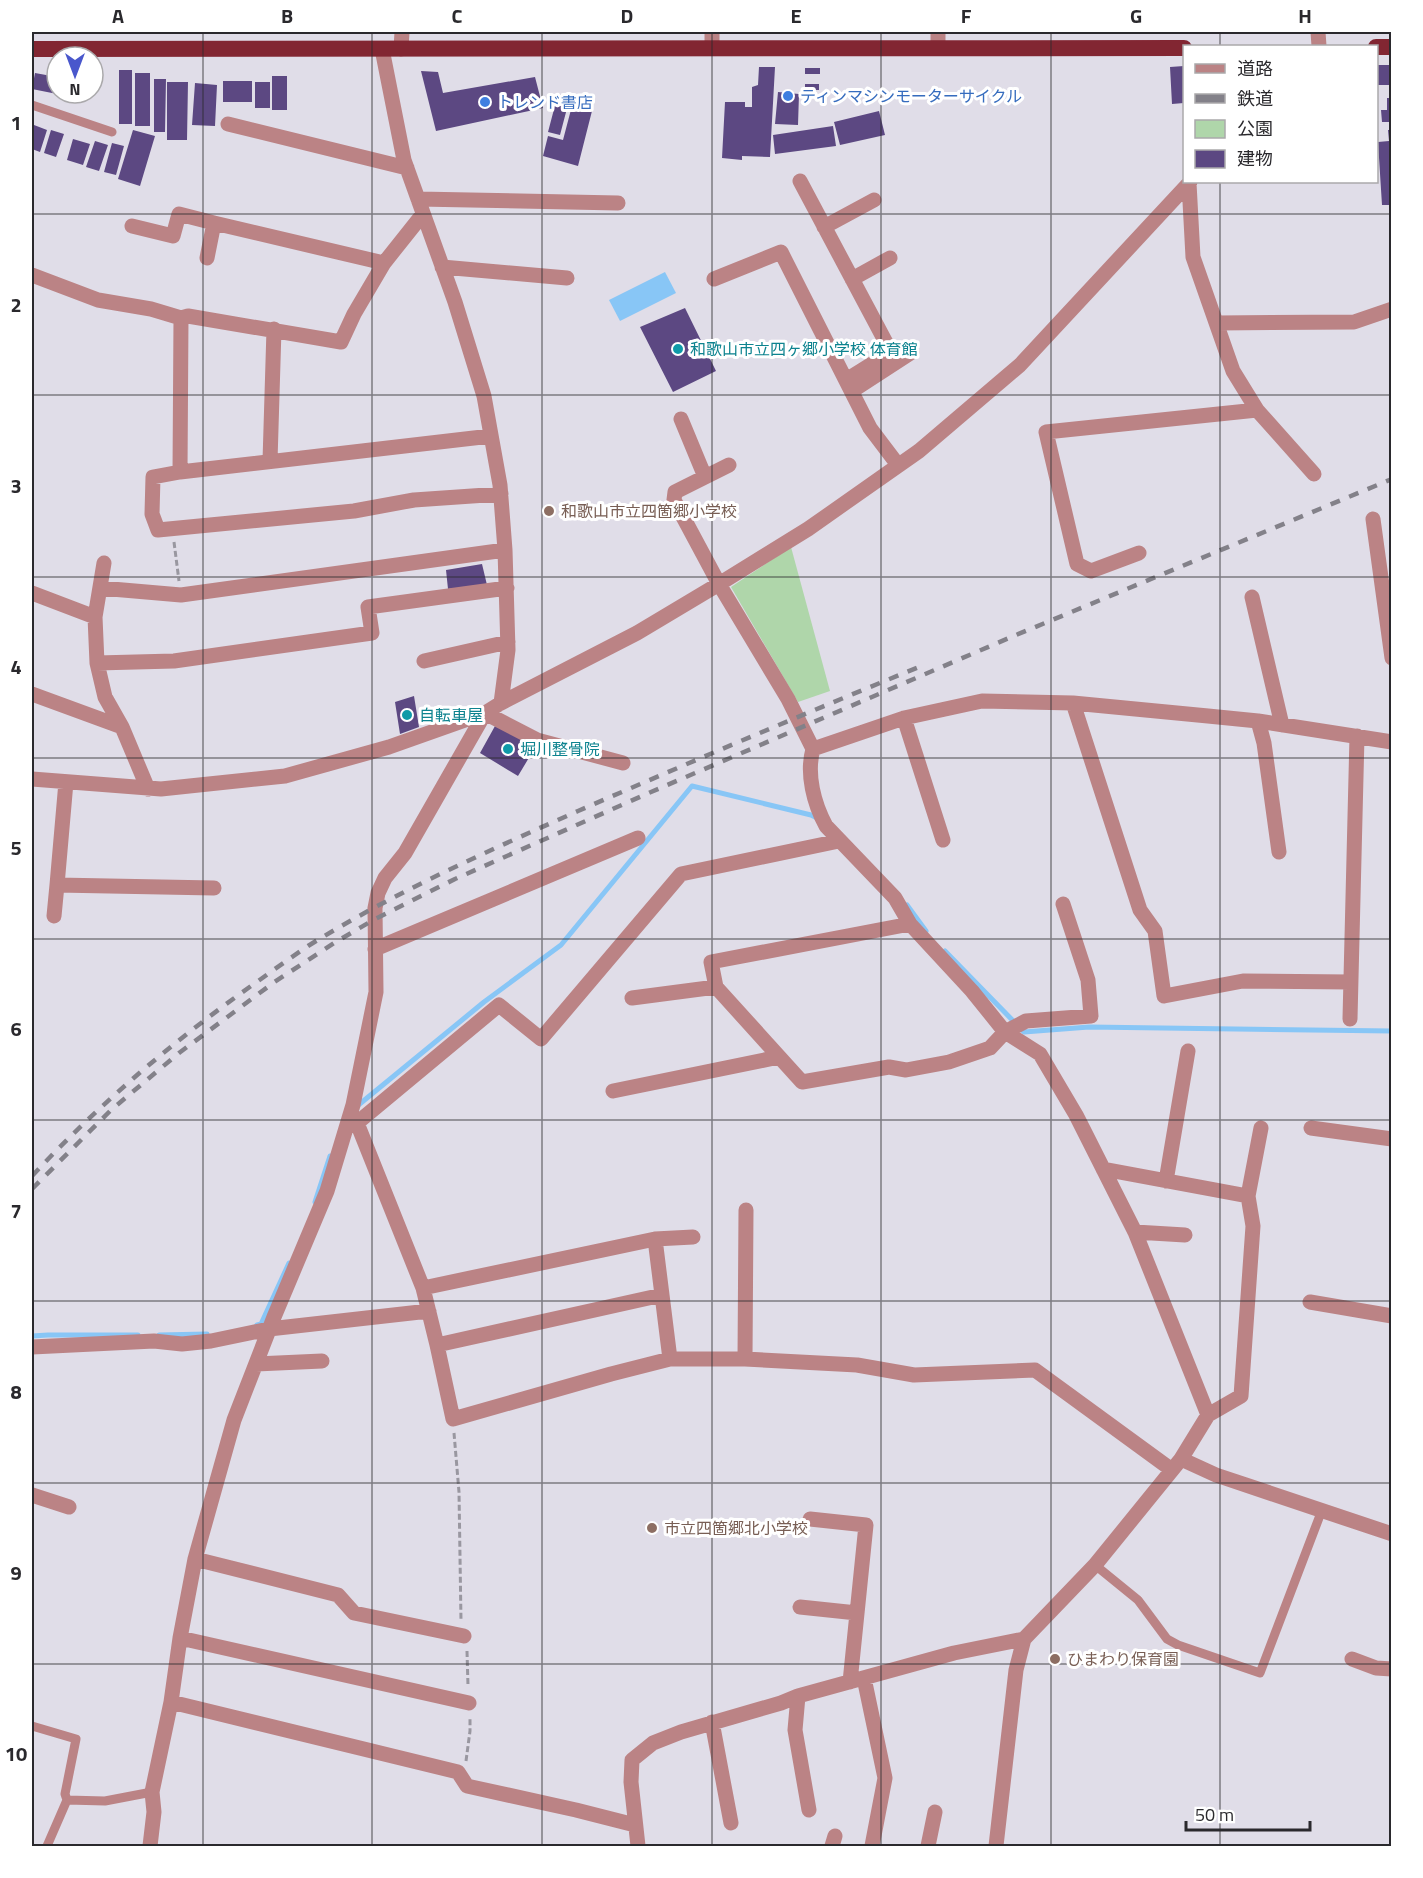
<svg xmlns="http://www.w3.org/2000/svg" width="1423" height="1878" font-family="'Titillium Web','Noto Sans JP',sans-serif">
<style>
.green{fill:#afd6aa}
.water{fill:#88c6f6}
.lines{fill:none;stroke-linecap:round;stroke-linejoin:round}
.stream{stroke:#88c6f6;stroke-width:5}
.building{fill:#5c4882}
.path{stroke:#9997a0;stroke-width:3;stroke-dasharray:6 3;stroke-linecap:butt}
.service{stroke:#bb8385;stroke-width:9}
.minor{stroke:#bb8385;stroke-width:15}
.trunk{stroke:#822632;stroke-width:16}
.rail{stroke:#838189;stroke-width:4.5;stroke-dasharray:10 10;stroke-linecap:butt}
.grid{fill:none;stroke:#2a292d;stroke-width:1.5;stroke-opacity:0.55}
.shop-dot{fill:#3f7fe0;stroke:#fff;stroke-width:2}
.culture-dot{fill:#0f9aa8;stroke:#fff;stroke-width:2}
.education-dot{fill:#8d6e63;stroke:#fff;stroke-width:2}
.labels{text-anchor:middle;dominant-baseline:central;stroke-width:6;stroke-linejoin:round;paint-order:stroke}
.shop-label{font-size:16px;fill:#366cbe;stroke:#fff;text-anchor:start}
.culture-label{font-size:16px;fill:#0d838f;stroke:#fff;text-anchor:start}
.education-label{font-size:16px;fill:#785e54;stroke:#fff;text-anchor:start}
.neatline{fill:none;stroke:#2a292d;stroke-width:2}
.grid-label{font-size:20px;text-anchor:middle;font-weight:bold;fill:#2a292d}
</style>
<rect width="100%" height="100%" fill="#e0dde8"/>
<path class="green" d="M791 547 830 691 798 702 731 587Z"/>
<path class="water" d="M665 272 676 293 620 321 609 300Z"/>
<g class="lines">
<path class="stream" d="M907 905 926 931
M945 951 1024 1032 1089 1027 1392 1031
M356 1107 484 1002 561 945 692 786 811 815 817 818
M315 1202 330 1156
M257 1325 261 1324 289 1263
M159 1335 207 1334
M32 1336 48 1335H138"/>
</g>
<path class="building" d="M1376 65H1392V85H1376Z
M1184 66V103L1172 104 1170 67Z
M759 67H775L770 157 742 156V160L722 158 725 102H745V107H752V87L758 85Z
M805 68H820V74H805Z
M119 70H132V124H119Z
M421 71 438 72 443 93 535 77 543 108 436 131Z
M35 73 57 77V94L32 89Z
M135 73H150V126H135Z
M272 76H287V110H272Z
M154 79H166L165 132H154Z
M223 81H252V102H223Z
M167 82H188L187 140H167Z
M255 82H270V108H255Z
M195 83 217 85 215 126 192 125Z
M805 84H819V90H805Z
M778 92 799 94 798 125 775 124Z
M558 94 570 97 560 135 548 132Z
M1387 98H1392V122H1382L1381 110H1387Z
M573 102 593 107 578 166 543 156 548 136 563 140Z
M879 111 885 135 840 145 834 122Z
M34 125 47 130 40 152 32 149V135Z
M833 126 836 146 775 154 773 135Z
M51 130 64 134 56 157 44 153Z
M133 130 155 136 140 186 118 179Z
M1388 130H1392V205H1382L1378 142 1389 141Z
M73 139 90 144 83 165 67 160Z
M95 141 108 145 99 171 86 167Z
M112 143 124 146 116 175 104 172Z
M685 308 716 371 673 392 640 327Z
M482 564 487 585 448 589 446 570Z
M414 696 419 727 400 734 395 702Z
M495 726 536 746 518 776 480 753Z"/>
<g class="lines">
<path class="path" d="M174 542 179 581
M454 1433 459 1492 461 1621
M467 1651 468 1686
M466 1761 470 1731V1717"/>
<path class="service" d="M32 105 112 132
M1095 1565 1138 1600 1167 1639 1178 1645 1260 1673 1322 1510
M32 1726 76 1739 65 1794 67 1800 47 1846
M67 1800 105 1801 152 1792"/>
<path class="minor" d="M712 32V48
M1318 32 1319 46
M938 48V32
M382 49 404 160 455 302 484 396 500 485 505 550 508 650 501 703
M401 49 402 32
M228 124 407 168
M800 181 891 352 846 380
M1189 183 1193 257 1233 371 1257 410 1314 474
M418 199 618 203
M132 226 173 236 179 214 214 223
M824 227 874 200
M207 258 214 223 384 263
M442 267 567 278
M32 275 98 300 151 309 181 318 180 472 153 477 152 514 158 530 354 511 414 500 501 494
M714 279 781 252 870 428 898 465
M852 279 890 258
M181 318 188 316 341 342 354 314 384 263 423 214
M1217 323 1354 322 1392 309
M852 391 912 352
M681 419 705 477
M270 461 274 329
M729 465 675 492 674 500 719 584 788 699 813 749C806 774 814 804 826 826L895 898 910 924 972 991 1005 1032 1040 1054 1076 1115 1135 1232 1208 1415 1181 1459 1095 1565 1024 1639 1016 1670 996 1846
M180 472 491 436
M1373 519 1392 658
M1139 553 1091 571 1077 564 1046 432 1257 410
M104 563 95 617 97 663 105 697 122 727 148 789
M100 588 181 595 505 550
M32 593 95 617
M1252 597 1282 725
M424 661 508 642
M97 663 174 661 372 633 368 607 507 588
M32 694 122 727
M1073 703 1140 910 1155 931 1164 996 1243 981 1351 982
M485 713 537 740 623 763
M904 718 943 840
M1258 721 1264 743 1279 852
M813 749 904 718 982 701 1073 703 1208 716 1258 721 1392 742
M32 779 161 789 285 776 389 747 485 713 501 703 637 633 719 584 808 529 919 451 1020 365 1190 182
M66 782 57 885 214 888
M54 916 57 885
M910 924 711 962 716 987 802 1082 889 1067 906 1070 949 1062 990 1048 1005 1032 1026 1021 1091 1016 1088 980 1063 904
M375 949 638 838
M632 998 716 987
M1350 1019 1357 736
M613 1091 779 1057
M349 1120 357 1123 423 1288 437 1345 453 1419 611 1374 670 1359H745L857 1365 914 1375 1035 1370 1172 1470
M357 1123 499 1005 541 1039 681 874 839 841
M1311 1128 1392 1139
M1103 1169 1248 1196 1261 1128
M1166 1181 1188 1051
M1135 1232 1185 1235
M655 1239 670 1359
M423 1288 655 1239 693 1237
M1310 1302 1392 1316
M437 1345 662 1295
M32 1347 154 1341 182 1344 211 1341 269 1329 429 1311
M745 1359 746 1210
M256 1364 322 1361
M1208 1415 1241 1396 1253 1226 1248 1196
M1181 1459 1216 1475 1392 1534
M32 1495 69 1507
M810 1519 866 1525 850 1682
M195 1559 338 1595 354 1613 464 1636
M800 1607 857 1613
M180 1638 469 1703
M1352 1659 1376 1668 1392 1669
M864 1678 885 1778 872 1846
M798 1696 795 1730 809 1810
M171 1702 458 1772 467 1786 576 1810 635 1825
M712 1722 731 1823
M150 1846 154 1812 152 1792 171 1702 180 1638 195 1559 234 1420 274 1317 327 1191 353 1105 376 992 375 908 378 893 385 878 405 853 485 713
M638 1846 631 1782 632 1760 653 1743 681 1732 781 1703 798 1696 954 1653 1024 1639
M832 1846 835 1836
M928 1846 935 1812"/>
<path class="trunk" d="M1376 47H1392
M32 49 1184 48"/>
<path class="rail" d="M32 1176C101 1102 178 1037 261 979 276 968 292 957 308 946 393 893 486 852 578 811 693 761 808 712 924 665
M32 1189 111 1110 179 1053 273 983 334 943 375 919 455 879 651 792 1016 635 1392 479"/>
</g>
<path class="grid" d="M203 32V1846M372 32V1846M542 32V1846M712 32V1846M881 32V1846M1051 32V1846M1220 32V46M1220 182V1846M32 214H1392M32 395H1392M32 577H1392M32 758H1392M32 939H1392M32 1120H1392M32 1301H1392M32 1483H1392M32 1664H1392"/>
<g class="shop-dot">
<circle cx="788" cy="96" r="6"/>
<circle cx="485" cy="102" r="6"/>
</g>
<g class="culture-dot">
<circle cx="678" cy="349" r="6"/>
<circle cx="407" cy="715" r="6"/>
<circle cx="508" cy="749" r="6"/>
</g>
<g class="education-dot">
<circle cx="549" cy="511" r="6"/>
<circle cx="652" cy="1528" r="6"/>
<circle cx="1055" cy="1659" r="6"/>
</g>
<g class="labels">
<g class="shop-label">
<text x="800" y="96">ティンマシンモーターサイクル</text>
<text x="497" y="102">トレンド書店</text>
</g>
<g class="culture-label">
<text x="690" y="349">和歌山市立四ヶ郷小学校 体育館</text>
<text x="419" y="715">自転車屋</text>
<text x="520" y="749">堀川整骨院</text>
</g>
<g class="education-label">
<text x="561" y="511">和歌山市立四箇郷小学校</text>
<text x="664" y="1528">市立四箇郷北小学校</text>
<text x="1067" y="1659">ひまわり保育園</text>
</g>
</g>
<rect width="1423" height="1878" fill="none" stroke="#ffffff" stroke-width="66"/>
<rect x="1183" y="45" width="195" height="138" fill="#ffffff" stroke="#aaa9ab" stroke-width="1.5"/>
<rect x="1195" y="64" width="30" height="9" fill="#bb8385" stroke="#aaa9ab" stroke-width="1.5"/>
<text x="1237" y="75" font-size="18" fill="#2a292d">道路</text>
<rect x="1195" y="94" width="30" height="9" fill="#838189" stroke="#aaa9ab" stroke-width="1.5"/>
<text x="1237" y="105" font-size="18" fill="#2a292d">鉄道</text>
<rect x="1195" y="120" width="30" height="18" fill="#afd6aa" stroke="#aaa9ab" stroke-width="1.5"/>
<text x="1237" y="135" font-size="18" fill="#2a292d">公園</text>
<rect x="1195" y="150" width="30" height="18" fill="#5c4882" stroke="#aaa9ab" stroke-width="1.5"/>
<text x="1237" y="165" font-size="18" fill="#2a292d">建物</text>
<g transform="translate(75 75) rotate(180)"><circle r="28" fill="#ffffff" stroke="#aaa9ab" stroke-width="1.5"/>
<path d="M0-4.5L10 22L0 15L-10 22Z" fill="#4957cc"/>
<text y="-9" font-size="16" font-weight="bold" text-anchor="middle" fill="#2a292d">N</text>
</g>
<path d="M1186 1821v9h124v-9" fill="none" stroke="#2a292d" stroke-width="3"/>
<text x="1195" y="1821" font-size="18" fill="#2a292d" stroke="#ffffff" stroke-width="4.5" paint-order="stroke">50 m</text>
<rect x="33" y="33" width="1357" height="1812" class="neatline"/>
<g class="grid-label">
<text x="118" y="23">A</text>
<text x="287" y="23">B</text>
<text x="457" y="23">C</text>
<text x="627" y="23">D</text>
<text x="796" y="23">E</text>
<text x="966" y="23">F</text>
<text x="1136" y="23">G</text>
<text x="1305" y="23">H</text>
<text x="16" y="130">1</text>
<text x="16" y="312">2</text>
<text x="16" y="493">3</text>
<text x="16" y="674">4</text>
<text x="16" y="855">5</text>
<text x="16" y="1036">6</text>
<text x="16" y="1218">7</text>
<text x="16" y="1399">8</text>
<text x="16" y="1580">9</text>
<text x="16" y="1761">10</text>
</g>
</svg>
